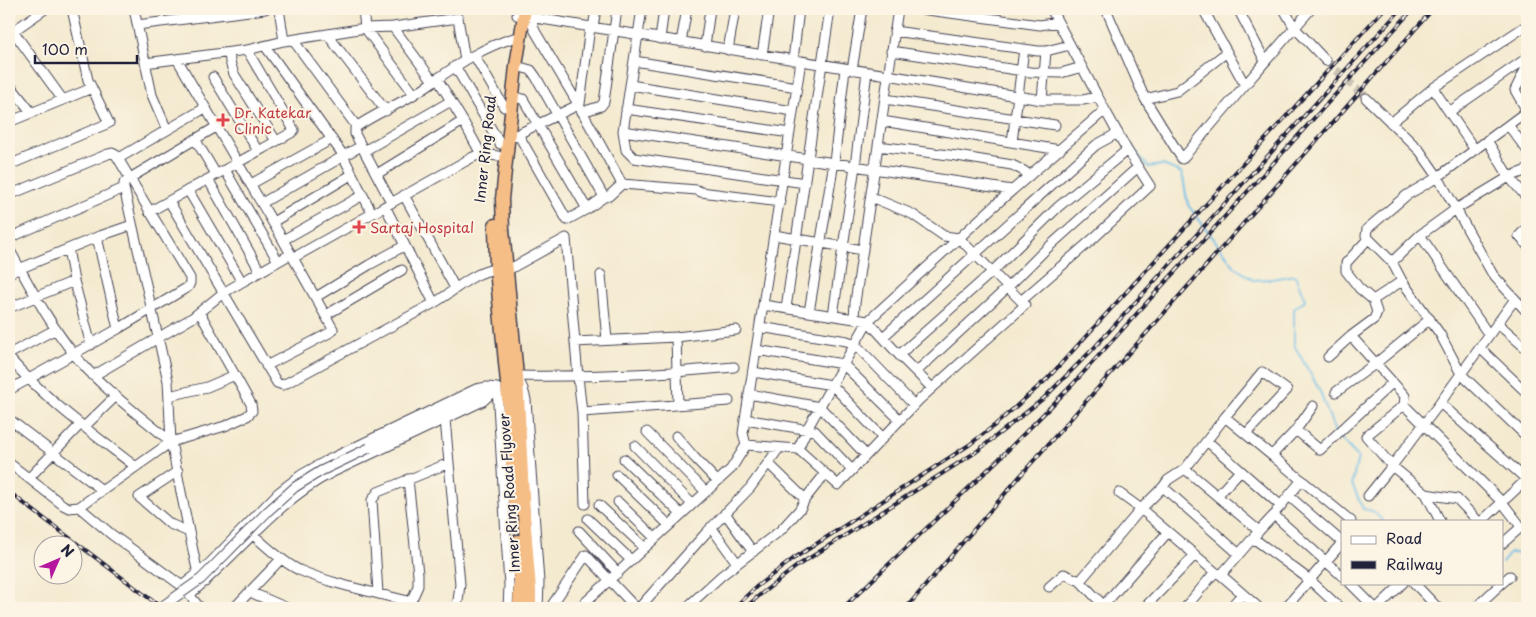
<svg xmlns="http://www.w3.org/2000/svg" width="1536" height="617" font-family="'Playpen Sans',sans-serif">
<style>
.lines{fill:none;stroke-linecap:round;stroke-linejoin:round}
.stream{stroke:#6bbee7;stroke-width:2}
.minor-tunnel{stroke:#cac2b2;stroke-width:9;stroke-dasharray:9 4.5;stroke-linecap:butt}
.minor-casing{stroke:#424051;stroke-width:11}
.highway-casing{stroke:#424051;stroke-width:15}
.minor{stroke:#fff;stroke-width:9}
.highway{stroke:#f6be87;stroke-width:12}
.rail-casing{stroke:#22223b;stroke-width:4}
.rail{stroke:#fcf5e5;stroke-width:2;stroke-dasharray:5.5;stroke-linecap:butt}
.minor-bridge-casing{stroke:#424051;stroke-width:11;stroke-linecap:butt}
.minor-bridge{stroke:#fff;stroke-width:9}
.health-dot{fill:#e0444e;stroke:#fcf5e5;stroke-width:2}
.labels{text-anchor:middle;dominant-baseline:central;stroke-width:4;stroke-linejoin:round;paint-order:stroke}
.health-label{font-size:14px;fill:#be3a42;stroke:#fcf5e5;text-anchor:start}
.street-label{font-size:14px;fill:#22223b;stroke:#fcf5e5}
</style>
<rect width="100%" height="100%" fill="#fcf5e5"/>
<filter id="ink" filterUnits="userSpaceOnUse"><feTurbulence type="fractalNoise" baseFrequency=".02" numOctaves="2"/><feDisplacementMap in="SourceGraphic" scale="10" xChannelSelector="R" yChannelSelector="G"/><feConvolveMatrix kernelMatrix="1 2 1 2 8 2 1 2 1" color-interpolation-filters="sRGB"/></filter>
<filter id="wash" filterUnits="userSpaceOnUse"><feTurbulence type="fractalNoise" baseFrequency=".0096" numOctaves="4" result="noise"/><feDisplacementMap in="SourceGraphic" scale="20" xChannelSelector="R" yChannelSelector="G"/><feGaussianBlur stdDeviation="1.12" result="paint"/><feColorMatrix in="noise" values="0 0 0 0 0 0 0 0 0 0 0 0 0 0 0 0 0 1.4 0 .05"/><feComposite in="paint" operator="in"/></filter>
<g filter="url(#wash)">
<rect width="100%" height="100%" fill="#f4ead0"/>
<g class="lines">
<path class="stream" d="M1124 135 1148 167 1163 165 1182 173 1188 205 1235 267 1253 280 1272 279 1295 275 1305 300 1294 309V345L1319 389 1335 432
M1339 437 1358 457 1352 484 1363 509 1373 511 1383 521
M1502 563 1510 553H1527"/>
</g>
</g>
<g filter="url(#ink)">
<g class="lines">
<path class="minor-tunnel" d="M1326 61 1366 98"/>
<g class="minor-casing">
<path id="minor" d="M134 9 152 95 167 130
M279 9 284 41
M363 9 365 28 414 94
M642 9 623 131 1012 190
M920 9 1040 25 1058 22
M1051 9 1098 97
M1106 9 1145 99
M1203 9 1245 85 1311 9
M1238 9 1265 61
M1284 9 1294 27 1326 61
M517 15 1042 100H1083L1098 97 1105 110 993 207 868 321 807 429 798 449 838 485 919 400 1025 305 959 238 944 236 912 214 871 197
M530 17 535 31 578 104 622 184
M137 25 265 9
M393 27 433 81
M593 28 596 9
M13 31 63 100
M894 31 1038 51H1046L1070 45
M9 34 45 9
M327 34 386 111
M660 39 664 9
M293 40 357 127
M681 42 687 9
M265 46 341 152 372 213
M705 46 710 9
M728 50 735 9
M891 51 1030 72 1061 73 1082 67
M1227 52 1177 91 1145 99 1182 159 1245 85
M229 53 230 62 234 74 276 141
M474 55 504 107
M762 55 769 9
M177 59 283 240 363 195
M793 60 799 9
M634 61 797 87
M145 63 247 50 284 41 365 28 393 27 458 18 465 60
M455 66 500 144
M516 66 531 70 536 77 604 197
M1527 66 1515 90 1527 111
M852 70 862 9
M213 77 258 151
M437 78 463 121 481 154
M9 84 32 113
M630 85 793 111
M1433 88 1449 112 1527 58
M513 97 523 99 587 209
M1366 98 1420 151 1438 177 1493 275 1527 312
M885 99 1055 125
M1042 100 1046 51
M626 109 790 133
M1527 111 1438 177 1407 195 1367 229 1366 236 1392 262 1402 281 1440 334 1461 374 1527 437
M582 112 601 106 604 102 617 9
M1449 112 1475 150
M882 121 1060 150
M9 122 92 88
M1391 123 1433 88 1527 25
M1508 125 1527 150
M623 131 626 150 634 158 805 183
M518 134 567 220 587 209 604 197 609 196 622 184
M514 136 580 104 590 27
M195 139 216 174
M1487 140 1509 177 1527 170
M1012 142 1024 49
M878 146 957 156 1012 165 1024 171 1029 176
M364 151 451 101
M119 158 205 108
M9 165 109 123 88 80 72 9
M225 170 278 261
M377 174 463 121
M208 179 260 271
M251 184 332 139
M622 184 697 190 701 192 780 202
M188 190 242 282
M9 195 108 154 112 153 116 155 190 278V283L188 287 118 329 9 390
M404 195 455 288
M169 201 277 383 283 385 434 303C454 292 472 272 496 269
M391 202 355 134V128C372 115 394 107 413 95 446 74 475 49 514 38
M262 203 361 146
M385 206 434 303
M149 212 291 133 294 130 247 50
M273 222 351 175
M1527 228 1519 236 1527 245
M774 235 863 250
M1420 235 1489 335
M97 237 118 329
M9 238 124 188
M9 249C29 284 48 322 73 353 100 387 138 414 171 442
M68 249 74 281 91 345
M293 258 473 157 481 154 498 156
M1392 262 1420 235 1456 209 1509 177 1527 198
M508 270 566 238 578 377 582 412 585 504
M9 273 97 237 132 225
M601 275 607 340
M316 297 369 265 404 246
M1373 300 1402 281
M1021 301 1095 237 1150 186 1127 150 1105 110
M763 305 868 321 899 355
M9 308 74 281
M786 308 830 9
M809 312 834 162 845 69
M326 315 402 270
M833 315 855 166 867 72
M854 318 855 303 898 9
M1497 323 1527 349
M760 327 847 341 855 344 914 405
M1351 336 1405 396 1404 405 1502 502 1519 524 1520 528 1502 544
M676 337 736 330
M883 337 1096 145 1118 133
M575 342 676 337 678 405
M1480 348 1527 393
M756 350 843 364 900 420
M9 354 56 329
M1328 357 1351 336 1374 319 1377 312 1373 300 1359 288 1346 271V263L1368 239
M9 358C46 400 92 433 136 467
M266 366 331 332 333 329 283 240
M753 372 832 385 883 438
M916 372 1007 288 1043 252 1138 167
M93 376 192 318 223 293 242 282 291 254
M497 388 509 585 508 608
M932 388 899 355 992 272 1058 207 1127 150
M1336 392 1375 364 1430 319
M749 394 820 407 866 455
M169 396 207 387 235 375
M1440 403 1527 480
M582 412 729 401
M1225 417 1262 372 1287 390 1246 434
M9 419 102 490
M445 419 460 584 458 601 455 608
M745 419 815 431 852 470
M84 427 116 396
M1296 430 1320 450 1392 383
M647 432 706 492
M676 436 694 457 717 481
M1207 441 1281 506
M635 446 692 504
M369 448 489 391
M798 449 746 445 743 433 801 61
M1272 455 1296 430 1313 406
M624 459 681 514
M9 463 63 505 69 508 79 507 171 442 225 426 247 416 252 411 251 404 200 313
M768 463 805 499
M178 471 139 497 170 524 189 532
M617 475 669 525
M29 478 80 425
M1163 487 1239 554
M1119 493 1141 509 1163 487 1168 480 1185 469
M1426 494 1440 521
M1217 496 1240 471
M1289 496 1342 542
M1368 496 1392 466 1366 436 1404 405
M618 502 655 538
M599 505 645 548
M79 507 111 534 182 586 200 608
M1277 510 1302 480
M725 513 753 552
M588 519 631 560
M1478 521 1457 499 1426 494 1392 466 1440 403 1515 299
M1482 521 1527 479
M711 527 737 563
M579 531 618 573
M1259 531 1274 515 1342 576
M250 532C265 545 281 561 299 570 334 585 374 592 411 602
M1253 538 1310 580 1340 608
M205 582 198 574 189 532 171 442 168 381 124 188V183L130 178 216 127
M1350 583 1375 608
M1414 583 1438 608
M1502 583 1510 576
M182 586 207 566 279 492 301 475 326 461 476 389 487 387 497 388
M1049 587 1064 574 1080 581
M250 592 287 608
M378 593 372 500 378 492 449 463
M189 595C237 556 275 502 331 473L483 401 497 388
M1103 606 1168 532
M234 608 281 559
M408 608 418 586V574L408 479
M538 608 539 582 526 400 523 389 517 376C590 377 662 374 734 367
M550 608 586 555 636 608
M579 608 731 469 746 445
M639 608 706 533 750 488 779 448
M686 608 721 576 781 530 800 509 805 499 825 474
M1106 608 1080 581 1141 509 1215 572
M1144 608 1195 555
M1185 608 1215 572 1221 575
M1230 608 1242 594
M1259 608 1221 575 1259 531 1185 469 1225 417 1351 521
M1285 608 1342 543
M1377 608 1403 583
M1475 608 1502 583"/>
</g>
<g class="highway-casing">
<path id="highway" d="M525 9 516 66 502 199 503 230 517 376 524 515 530 590V608
M495 225 496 269 507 383 515 509
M518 541 520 580 519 608"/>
</g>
<use href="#minor" class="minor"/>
<use href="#highway" class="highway"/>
<g class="rail-casing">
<path id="rail" d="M9 492 162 608
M734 608 756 587 793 559 969 445 995 425 1047 379 1384 9
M745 608 761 594 797 566 976 452 1044 398 1093 349 1401 9
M843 608 999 459 1073 384 1413 9
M906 608 1028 467 1433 9"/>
</g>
<use href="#rail" class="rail"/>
<g class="minor-bridge-casing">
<path id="minor-bridge" d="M160 608 201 579 268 511 295 487 321 471 369 448"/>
</g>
<use href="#minor-bridge" class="minor-bridge"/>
</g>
</g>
<g class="health-dot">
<path d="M220.5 112.5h5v5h5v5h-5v5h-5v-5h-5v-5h5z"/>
<path d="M356.5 219.5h5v5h5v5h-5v5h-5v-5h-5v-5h5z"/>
</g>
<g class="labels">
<g class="health-label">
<text x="234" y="112">Dr. Katekar<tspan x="234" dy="16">Clinic</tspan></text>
<text x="370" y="227">Sartaj Hospital</text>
</g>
<g class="street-label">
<text transform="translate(485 149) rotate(-84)">Inner Ring Road</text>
<text transform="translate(509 493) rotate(-94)">Inner Ring Road Flyover</text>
</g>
</g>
<rect width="1536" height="617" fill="none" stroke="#fcf5e5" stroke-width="30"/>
<rect x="1341" y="520" width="162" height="65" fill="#fcf5e5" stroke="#a5a1a1"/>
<rect x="1351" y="536" width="25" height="8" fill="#ffffff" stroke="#a5a1a1"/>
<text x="1386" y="544" font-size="15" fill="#22223b">Road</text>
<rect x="1351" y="561" width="25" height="8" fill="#22223b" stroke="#a5a1a1"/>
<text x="1386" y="570" font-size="15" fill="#22223b">Railway</text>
<g transform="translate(58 560) rotate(45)"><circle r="24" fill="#fcf5e5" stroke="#a5a1a1"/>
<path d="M0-4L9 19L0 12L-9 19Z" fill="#b5179e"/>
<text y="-8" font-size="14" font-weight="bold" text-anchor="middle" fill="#22223b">N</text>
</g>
<path d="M35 55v8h102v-8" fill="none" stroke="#22223b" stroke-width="2.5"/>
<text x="42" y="55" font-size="15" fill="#22223b" stroke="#fcf5e5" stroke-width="4" paint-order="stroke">100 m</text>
</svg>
